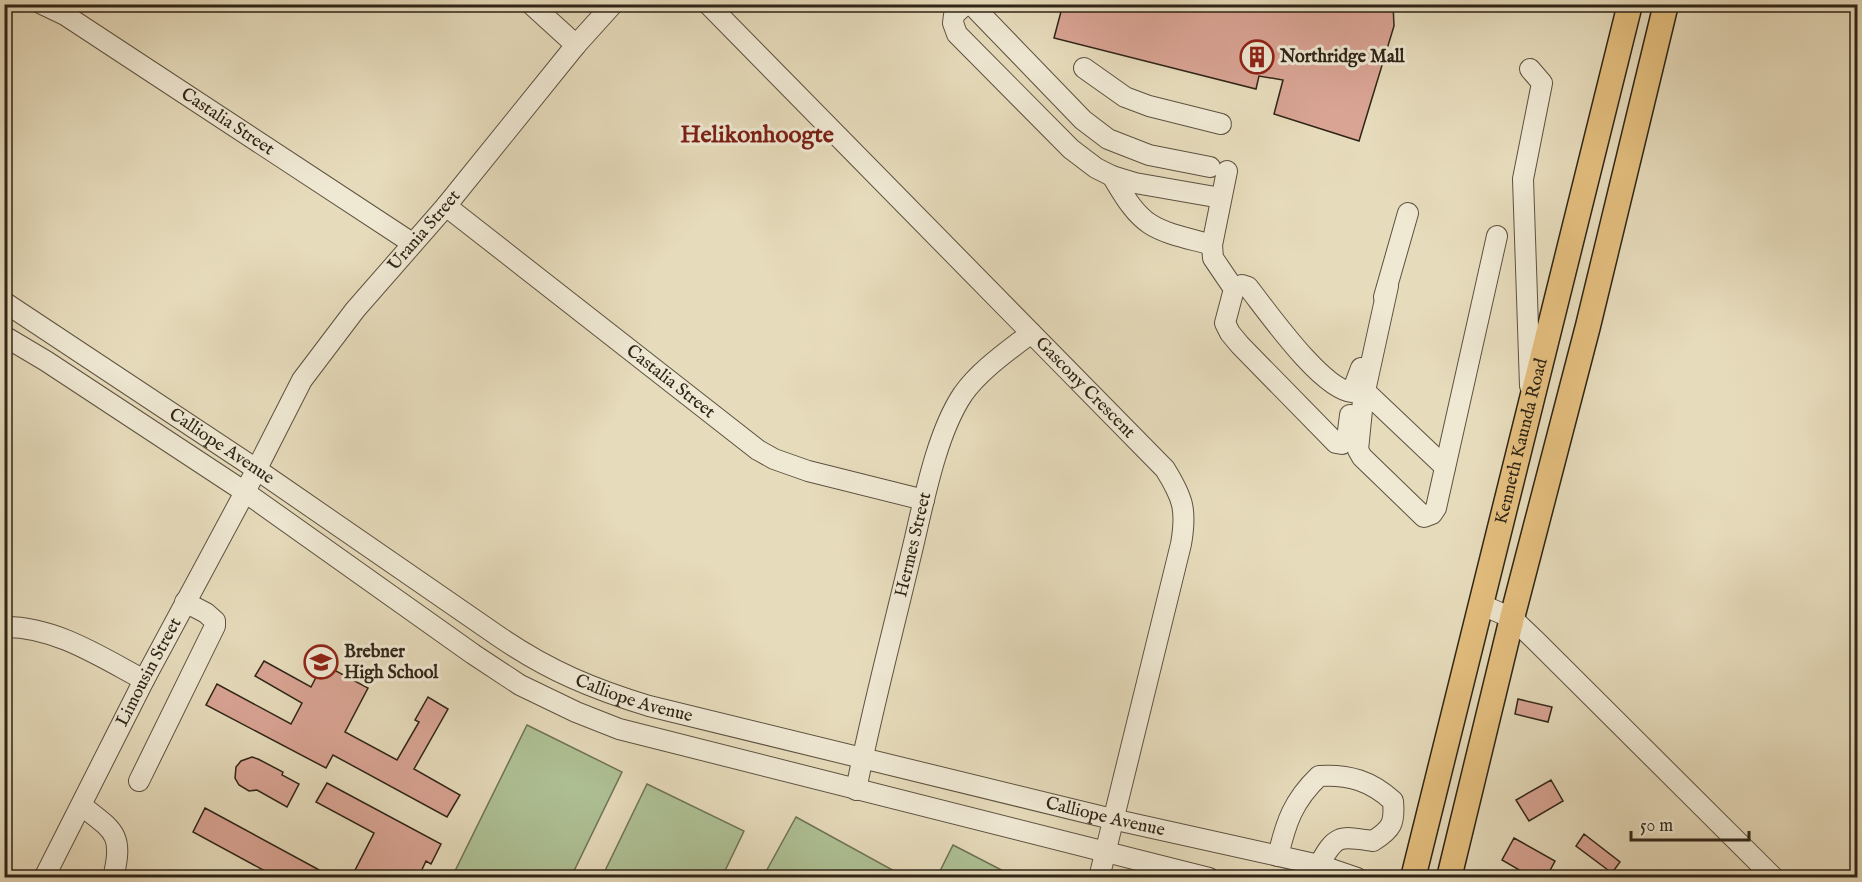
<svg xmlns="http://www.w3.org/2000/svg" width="1862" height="882" font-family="'IM FELL English',serif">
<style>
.green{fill:#aec195;stroke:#6e7356;stroke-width:1.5}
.building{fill:#d9a494;stroke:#2f2517;stroke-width:1.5}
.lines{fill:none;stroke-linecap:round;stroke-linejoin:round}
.minor-casing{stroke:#5d5240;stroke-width:22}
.major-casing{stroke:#2f2517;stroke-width:27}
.minor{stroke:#efe8d3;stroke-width:20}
.major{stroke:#e3be7e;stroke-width:24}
.labels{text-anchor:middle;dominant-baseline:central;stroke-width:6;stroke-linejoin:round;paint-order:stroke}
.poi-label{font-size:18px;font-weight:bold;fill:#2f2517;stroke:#efe8d3;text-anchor:start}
.street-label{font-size:18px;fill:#2f2517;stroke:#efe8d3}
.district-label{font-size:24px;font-weight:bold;fill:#7a1f14;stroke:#efe8d3}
</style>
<rect width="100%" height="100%" fill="#e6dbbb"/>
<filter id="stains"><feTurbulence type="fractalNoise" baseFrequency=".00333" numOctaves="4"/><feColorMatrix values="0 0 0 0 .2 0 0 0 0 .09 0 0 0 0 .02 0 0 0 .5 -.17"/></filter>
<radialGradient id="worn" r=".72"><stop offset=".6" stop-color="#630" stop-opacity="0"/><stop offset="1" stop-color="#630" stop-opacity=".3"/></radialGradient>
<path class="green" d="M527 725 622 772 571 877H452Z
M647 784 744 831 722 877H602Z
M796 817 898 873 896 877H763Z
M953 845 1015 877H937Z"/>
<path class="building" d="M1063 4H1393L1394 26 1359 141 1274 114 1283 80 1259 76 1256 89 1054 38Z
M264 661 311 687 323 664 368 688 345 732 397 760 419 722 415 720 428 697 448 709 414 769 460 795 447 817 333 755 326 768 206 705 217 684 291 724 302 703 255 676Z
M1518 699 1552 707 1548 722 1515 714Z
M252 757 258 759 283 772 282 775 299 784 287 807 257 790 249 791 239 785 235 778 236 767 241 761Z
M1551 780 1563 801 1529 821 1516 800Z
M327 783 441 844 431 864 426 861 418 878H351L374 833 316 802Z
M205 808 334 878H278L193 832Z
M1584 834 1620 862 1612 873 1576 846Z
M1514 838 1555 861 1546 878H1533L1502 860Z"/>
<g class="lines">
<g class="minor-casing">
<g id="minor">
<path id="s1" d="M42 4 65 15 412 243"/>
<path d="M531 4 576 45"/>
<path id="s2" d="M708 4 1165 469C1183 498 1187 510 1181 544L1099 878"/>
<path d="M966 4 954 15 953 23 957 34 1071 149 1096 168 1112 176 1135 183 1221 198"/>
<path d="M971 4 1083 120 1108 139 1149 155 1210 167"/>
<path d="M1084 68 1125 97 1149 106 1221 124"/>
<path d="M1227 171 1212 245 1213 258 1234 289 1225 323 1230 333 1240 345 1336 443 1342 444 1347 439 1350 415"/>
<path d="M1112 176C1122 192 1133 213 1150 224 1167 235 1192 239 1212 245"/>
<path id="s3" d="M446 206 758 450 774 459 808 471 924 500"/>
<path d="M1388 286 1363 400 1358 450 1362 457 1424 517 1432 514 1436 508 1497 236"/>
<path d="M1234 289 1242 285 1248 287C1267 311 1322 390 1352 392L1361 368"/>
<path d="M1384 297 1408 213"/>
<path id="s4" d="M4 302 256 469 501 638C550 671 593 689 649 706L1112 819 1319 865 1357 878"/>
<path d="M4 336 46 361 245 492 473 654 520 685 576 712 619 729 1209 878"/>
<path d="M1530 386 1523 179 1542 83 1530 69"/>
<path d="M1365 395 1368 394 1445 467"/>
<path d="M1482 605 1512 618 1536 641 1774 878"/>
<path d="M4 627C54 626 101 657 144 680"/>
<path d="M139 781 215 626V621L206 613 185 602"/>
<path id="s5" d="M856 790C871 714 891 639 909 563 922 512 934 437 963 394 980 370 1008 351 1031 333"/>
<path d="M82 806C114 831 124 834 113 878"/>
<path d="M1278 856C1286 822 1293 801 1319 776 1349 774 1371 781 1393 801 1395 823 1392 829 1373 841 1339 836 1336 834 1319 865"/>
<path id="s6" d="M44 878 144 680 245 492 302 380 355 310 446 206 576 45 613 4"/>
</g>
</g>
<g class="major-casing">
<g id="major">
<path id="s7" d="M1413 878 1630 4"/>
<path d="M1449 878 1512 618 1588 326 1666 4"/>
</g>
</g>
<use href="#minor" class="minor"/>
<use href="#major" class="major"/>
</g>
<defs>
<g id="building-ring" transform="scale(1.725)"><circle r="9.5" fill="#efe8d3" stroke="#8f2418" stroke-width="1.5"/><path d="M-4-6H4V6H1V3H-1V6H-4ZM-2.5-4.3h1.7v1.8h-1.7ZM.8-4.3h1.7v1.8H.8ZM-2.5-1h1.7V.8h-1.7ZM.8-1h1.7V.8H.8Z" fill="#8f2418"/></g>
<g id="school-ring" transform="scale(1.725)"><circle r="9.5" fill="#efe8d3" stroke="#8f2418" stroke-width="1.5"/><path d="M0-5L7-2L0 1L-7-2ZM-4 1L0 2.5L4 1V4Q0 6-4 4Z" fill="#8f2418"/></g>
</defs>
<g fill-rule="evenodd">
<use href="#building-ring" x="1257" y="57"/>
<use href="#school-ring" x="321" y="662"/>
</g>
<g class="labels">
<g class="poi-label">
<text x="1280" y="57">Northridge Mall</text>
<text x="344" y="652">Brebner<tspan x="344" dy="21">High School</tspan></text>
</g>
<g class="street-label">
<text stroke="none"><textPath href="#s1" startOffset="220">Castalia Street</textPath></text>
<text stroke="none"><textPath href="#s6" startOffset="754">Urania Street</textPath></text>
<text stroke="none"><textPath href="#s3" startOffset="285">Castalia Street</textPath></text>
<text stroke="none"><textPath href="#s2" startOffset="538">Gascony Crescent</textPath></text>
<text stroke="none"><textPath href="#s7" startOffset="450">Kenneth Kaunda Road</textPath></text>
<text stroke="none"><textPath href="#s4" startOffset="261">Calliope Avenue</textPath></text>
<text stroke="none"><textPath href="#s5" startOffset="252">Hermes Street</textPath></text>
<text stroke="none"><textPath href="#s6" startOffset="231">Limousin Street</textPath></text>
<text stroke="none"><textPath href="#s4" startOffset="747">Calliope Avenue</textPath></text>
<text stroke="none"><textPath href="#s4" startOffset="1233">Calliope Avenue</textPath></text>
</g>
<g class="district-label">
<text x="757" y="135">Helikonhoogte</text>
</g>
</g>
<rect width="1862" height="882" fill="none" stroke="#e6dbbb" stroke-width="24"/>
<rect x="6" y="6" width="1850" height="870" fill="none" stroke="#2f2517" stroke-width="3"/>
<rect x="12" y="12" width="1838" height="858" fill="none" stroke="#2f2517" stroke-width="1.5"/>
<path d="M1631 831v9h118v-9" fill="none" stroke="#2f2517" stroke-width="3"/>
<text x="1640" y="831" font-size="18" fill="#2f2517" stroke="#efe8d3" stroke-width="4.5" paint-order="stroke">50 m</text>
<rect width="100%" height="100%" filter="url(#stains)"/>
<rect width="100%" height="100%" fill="url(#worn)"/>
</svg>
